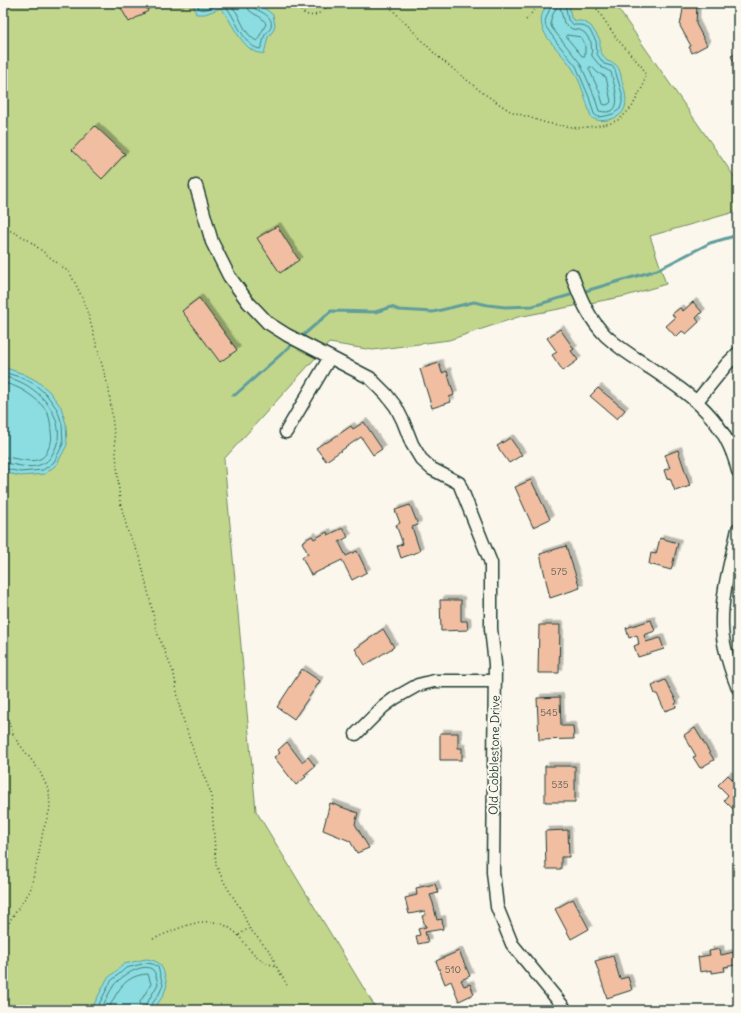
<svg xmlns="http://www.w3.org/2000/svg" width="741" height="1013" font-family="Delius,sans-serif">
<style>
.green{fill:#c1d68b;stroke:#708a60}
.water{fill:#8bdde1;stroke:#609d9c}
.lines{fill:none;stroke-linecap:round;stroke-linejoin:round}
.shore{stroke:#4a7d79;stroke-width:1}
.stream{stroke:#609d9c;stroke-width:3}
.building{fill:#f1bea2;stroke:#1f3d34;filter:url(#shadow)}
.minor-casing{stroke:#1f3d34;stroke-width:15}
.path{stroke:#1f3d34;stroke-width:1.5;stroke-dasharray:1 3;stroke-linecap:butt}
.minor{stroke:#fbf7ec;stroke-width:12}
.labels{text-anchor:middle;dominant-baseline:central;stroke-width:4;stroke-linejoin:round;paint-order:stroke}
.number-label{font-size:10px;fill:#545d50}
.street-label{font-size:12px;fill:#1f3d34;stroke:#fbf7ec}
</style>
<defs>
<filter id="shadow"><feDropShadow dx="3.5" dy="-3.5" stdDeviation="0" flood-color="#0004"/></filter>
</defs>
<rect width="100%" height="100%" fill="#fbf7ec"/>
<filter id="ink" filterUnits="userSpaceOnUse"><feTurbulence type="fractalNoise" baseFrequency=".025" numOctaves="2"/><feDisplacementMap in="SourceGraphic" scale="8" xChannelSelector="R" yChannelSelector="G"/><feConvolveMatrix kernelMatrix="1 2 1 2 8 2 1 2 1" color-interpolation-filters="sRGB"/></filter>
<g filter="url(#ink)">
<path class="green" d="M3 3H614L738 182V211L650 236 666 284 626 296 518 317 449 340 373 350 329 343 224 459 256 811 377 1010H3Z"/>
<path class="water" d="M193 3H254L267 10 273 15 275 25 273 31 268 37 264 54C261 53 257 53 255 52 240 45 231 20 221 8L205 14H196Z
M549 3H569L571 18 576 21H582L591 26 600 40V51L607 61C609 62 613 62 615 64 620 68 621 75 622 81 627 98 631 115 608 120 601 121 596 121 591 117 586 101 581 81 572 68 560 48 526 28 549 3Z
M3 368 9 369 24 374 37 381 49 391 61 407 66 424 67 445 57 464 45 474 20 476 3 472Z
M146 959C164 961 163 970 167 985L163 996 153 1010H91L107 979 124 964Z"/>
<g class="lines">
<path class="shore" d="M197 3 199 9C209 12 216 2 222 4 234 9 241 46 260 49 263 45 263 41 264 37 265 33 268 32 270 29 276 17 261 12 254 8L252 3
M229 3C231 6 235 10 237 13 242 23 247 37 257 41L266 24C263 16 255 16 249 10L247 3
M552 3 545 21 546 27 558 44 576 66 589 97 594 114 598 117 606 116 613 114 620 109 622 103V94L615 70 612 66 604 64 597 54 596 41 589 29 581 25H574L568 20 565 3
M559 5 560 7 564 23 572 29 580 30 585 33 591 42 592 56 601 67 611 72C614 86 627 118 599 111L594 95 580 63 552 28C548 19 554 14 557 6Z
M567 35 581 37 585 44V56H582L567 38Z
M590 67H592L598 73 606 77 611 102 609 104 605 105 603 104 600 93 589 69Z
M3 372 23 378 34 384 46 394 57 409 62 424 63 444 54 462 43 470 20 472 3 468
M3 377C35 380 71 419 54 451 51 457 48 462 42 464 30 470 15 464 3 463
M3 383C19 385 41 400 48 414 50 419 51 426 51 432 52 438 52 442 49 447 47 452 45 457 40 459 28 464 15 457 3 457
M96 1010 111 981 126 968 146 963 153 964 158 967 163 985 159 994 150 1007V1010
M101 1010C105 1002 109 992 114 985 120 977 144 961 153 970 156 973 157 980 158 984L146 1005 145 1010
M108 1010C117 992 124 975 148 974L151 984 140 1002 139 1010"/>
<path class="stream" d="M582 292 657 270 710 243 738 235
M300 338 331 311 375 312 391 307 399 310 433 312 474 302 488 305 505 307 533 306 577 293
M233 395H235L295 342"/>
</g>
<path class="building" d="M118 3H144L148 11 129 22Z
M684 3 697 4 696 24 707 45 692 53 689 47 691 46 680 26Z
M738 53V69L731 56Z
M95 126 125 154 102 179 72 150Z
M277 226 299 260 280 273 257 238Z
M199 298 237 350 220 362 182 311Z
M693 302 702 312 696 318 699 322 686 334 682 331 676 337 666 326 675 318 672 314 680 308 683 311Z
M560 329 574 349 571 351 578 360 563 371 552 355 557 352 547 338Z
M439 363 442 373 447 371 454 395 449 397 451 402 432 408 420 369Z
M598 388 625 410 617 419 590 396Z
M364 422 382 449 373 455 361 437 326 461 316 448 325 442 326 443 351 426 353 429Z
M510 438 522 455 509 463 497 446Z
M678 450 690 486 675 491 670 478 667 479 664 470 670 468 665 455Z
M531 480 550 519 533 527 515 487Z
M410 505 418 525 412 527 420 551 401 558 397 546 403 544 396 525 400 523 395 510Z
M343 528 348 537 339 542 346 556 357 551 367 572 352 580 342 560 311 575 302 557 308 554 302 542 312 536 314 539 327 532 328 535Z
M660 538 678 543 671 570 649 564 651 553 656 554Z
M566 546 580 588 550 598 540 554Z
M440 600H461V621H467L468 630 441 631Z
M651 620 655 631 644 635 646 642 660 638 664 649 638 657 634 646 639 644 637 635 629 638 626 628Z
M539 625H560L559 673H538Z
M383 629 394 647 365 665 355 649Z
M302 669 320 681 294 719 277 707Z
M665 680 677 702 675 704 676 707 665 711 657 694H655L652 686Z
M560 697 561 726H573L574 739 539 740 537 698Z
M695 728 714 760 700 768 693 757 696 756 684 735Z
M440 733H458V748H462V760H440Z
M287 742 302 762 308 757 315 766 304 775 306 777 296 785 274 757 280 753 278 750Z
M545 766H575V802H545Z
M728 775 738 785V811L737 813 724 800 728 795 718 785Z
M330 803 358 813 355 824 369 848 357 853 350 841 323 830Z
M568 830 569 857H561V869H546L545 831Z
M435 884 438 893 430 895 433 903 437 920 442 919 443 929 425 932 428 942 418 944 416 936 420 935 418 929 426 927V926H425L422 916 426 915 425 911 409 914 405 898 417 895 416 888Z
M573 899 589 929 571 939 555 909Z
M720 949 721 955 734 952 736 965 724 967 725 971 712 973V970L700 972 698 957 710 955 709 951Z
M459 951 470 976 461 980 464 986 470 984 474 994 459 1001 451 981 445 984 436 961Z
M613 956 620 979 628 977 632 990 607 998 595 961Z"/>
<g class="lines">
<g class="minor-casing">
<path id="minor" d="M196 186 212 242 229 276 248 302 268 323 287 335 370 378 386 394 396 407 403 421 412 444 421 459 432 469 459 483 491 563V629L495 664 493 872 497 907 512 944 566 1010
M572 275C580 298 589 319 606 336 617 346 630 355 643 363 687 393 725 415 738 471
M697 401 727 364 738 353
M286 432 330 357
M738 529C731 561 721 594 722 626 722 643 731 672 738 688
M356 734 383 707 395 698 418 685 434 681H494"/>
</g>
<path class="path" d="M297 3C304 22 320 17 330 3
M386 3 436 55 483 93 510 111 546 123 578 128 596 126 611 123 620 119 632 107 644 84 645 74 643 68 617 39 593 3
M3 5 8 3
M526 20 540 3
M3 227 27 239 70 273 81 295 88 314 109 390 115 442 120 502 128 532 140 557 158 635 174 674 180 709 194 753 211 793 216 865 225 884 242 911 249 928 272 954 276 966 287 985
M3 703 6 714 14 737 39 770 49 791 50 809 43 831 38 858 30 891 11 919 3 936
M239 935 249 928
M153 939C185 926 217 907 242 940 252 953 260 962 276 966"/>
<use href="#minor" class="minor"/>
</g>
</g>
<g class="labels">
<g class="number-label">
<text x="559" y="571">575</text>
<text x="549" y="712">545</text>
<text x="560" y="784">535</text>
<text x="453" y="969">510</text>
</g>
<g class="street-label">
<text transform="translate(494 755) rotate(-89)">Old Cobblestone Drive</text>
</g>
</g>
<rect width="741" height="1013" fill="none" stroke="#fbf7ec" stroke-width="16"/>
<rect x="8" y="8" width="725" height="997" fill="none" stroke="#1f3d34" stroke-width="1.5" filter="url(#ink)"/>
</svg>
